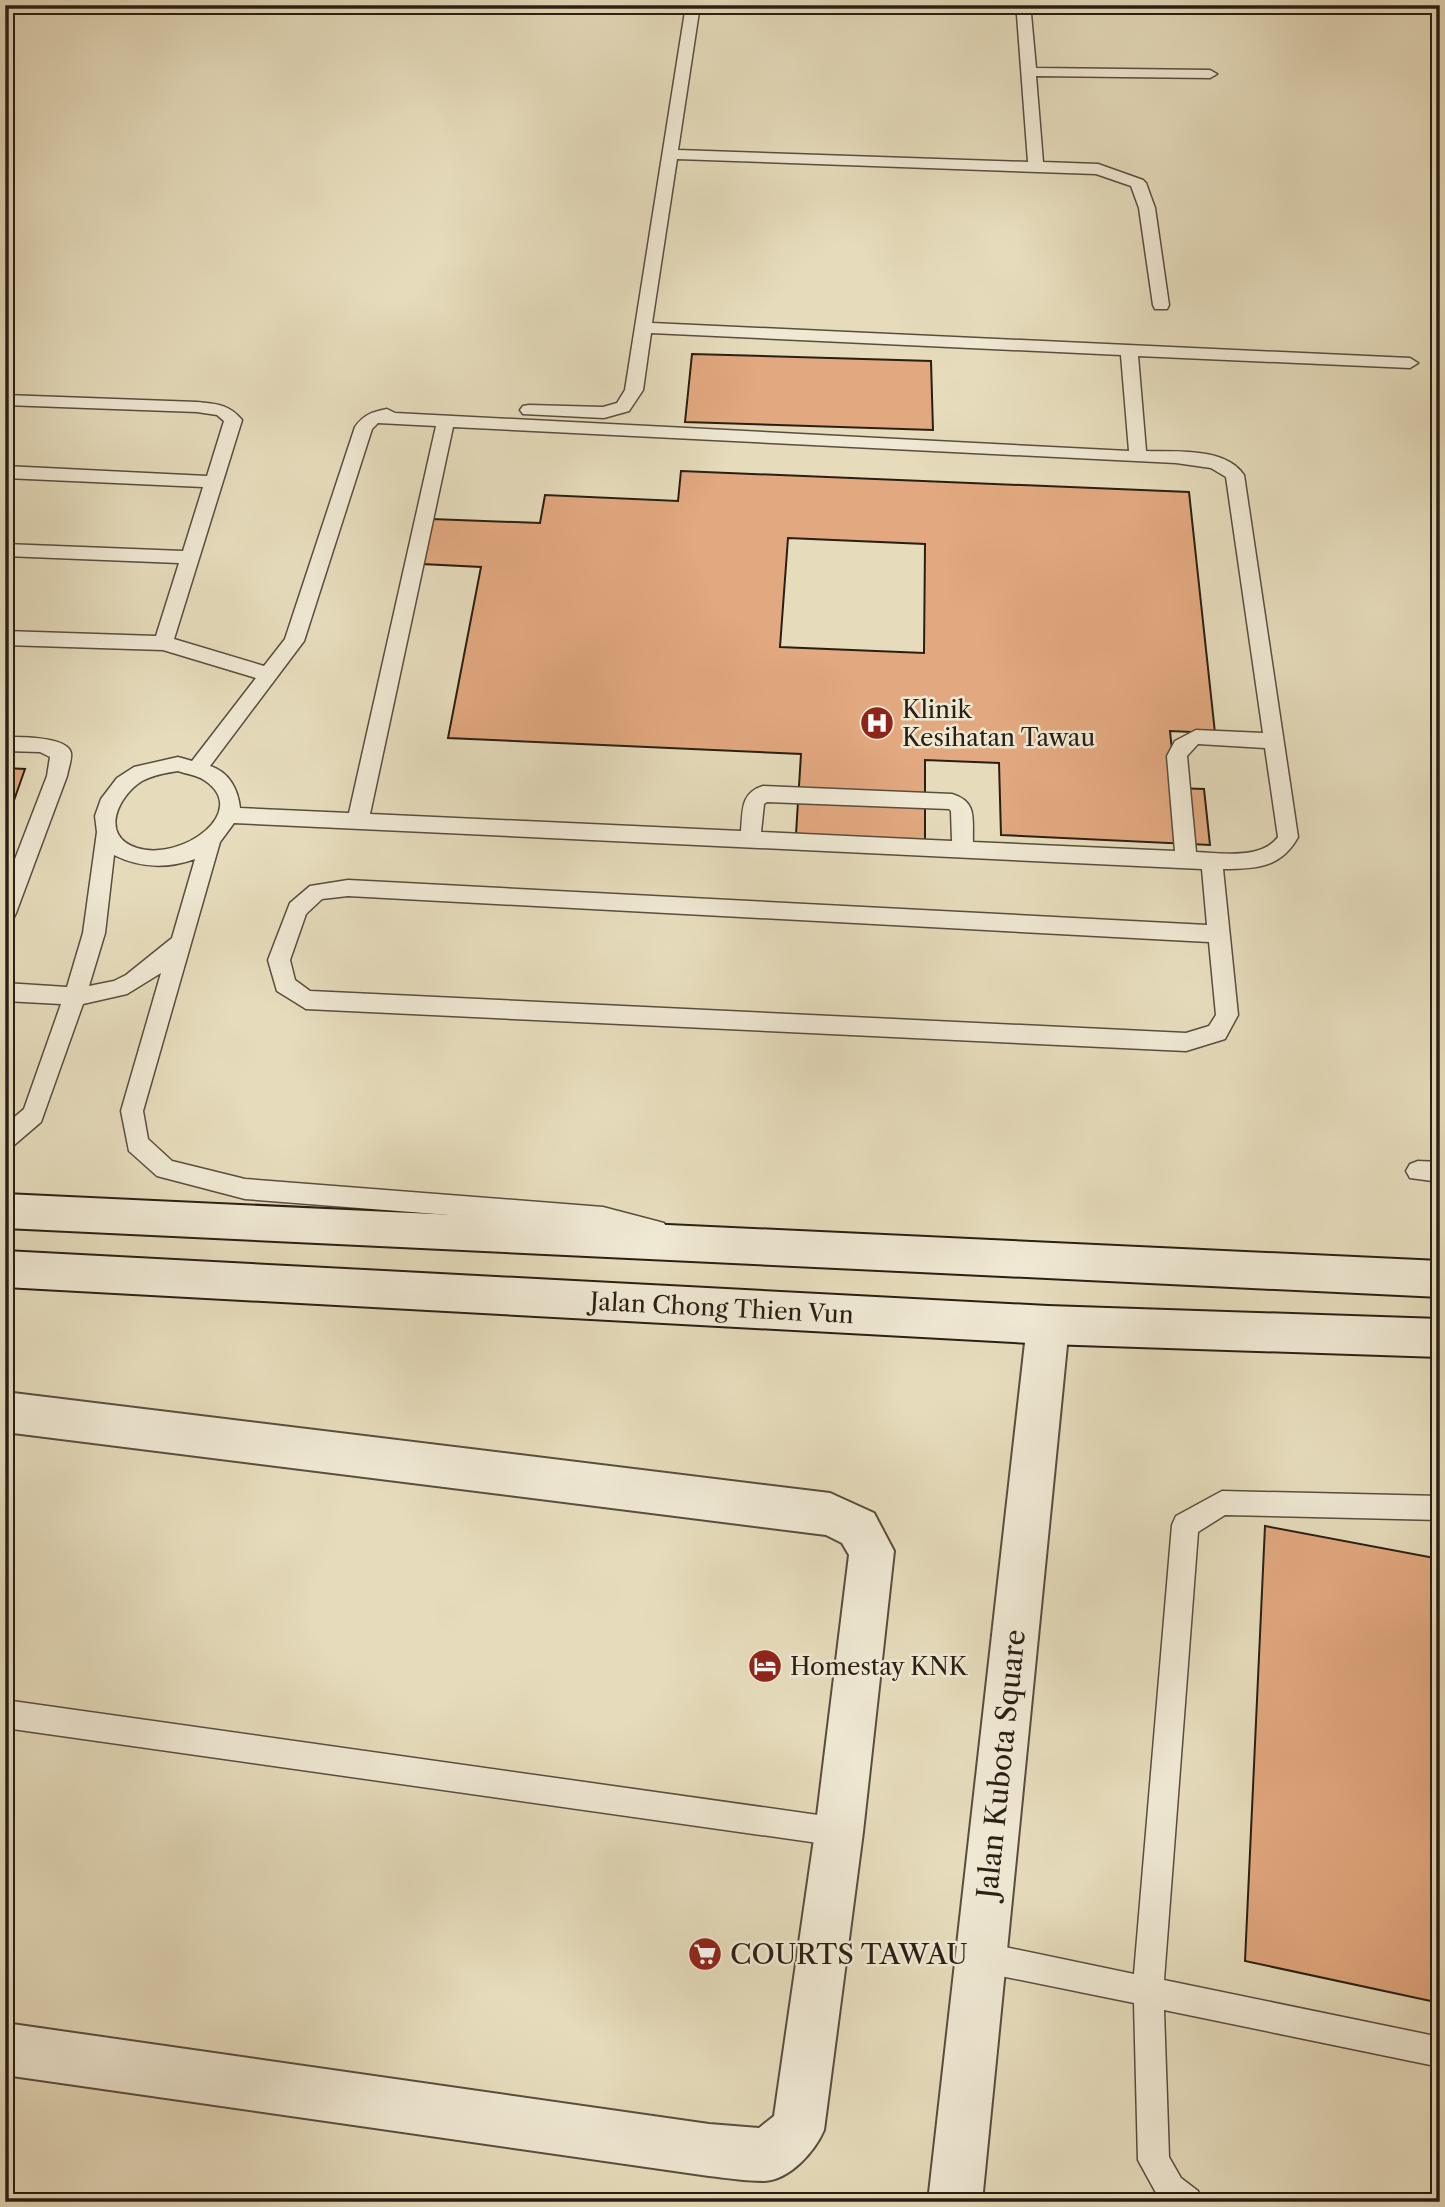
<svg xmlns="http://www.w3.org/2000/svg" width="1445" height="2207" font-family="'Libre Caslon Text',serif">
<style>
.building{fill:#e2a87f;stroke:#2a1f14;stroke-width:2;fill-rule:evenodd}
.lines{fill:none;stroke-linecap:round;stroke-linejoin:round}
.lane-casing{stroke:#594e3e;stroke-width:3}
.street-casing{stroke:#594e3e;stroke-width:4}
.secondary-casing{stroke:#2a1f14;stroke-width:4}
.lane{fill:#efe8d3;fill-rule:evenodd}
.street{fill:#efe8d3;fill-rule:evenodd}
.secondary{fill:#efe8d3;fill-rule:evenodd}
.labels{text-anchor:middle;dominant-baseline:central;stroke-width:5;stroke-linejoin:round;paint-order:stroke}
.poi-label{font-size:24px;fill:#2a1f14;stroke:#efe8d3;text-anchor:start}
.street-label{font-size:24px;fill:#2a1f14;stroke:#efe8d3}
.near-street-label{font-size:28px;fill:#2a1f14;stroke:#efe8d3}
.near-poi-label{font-size:28px;fill:#2a1f14;stroke:#efe8d3;text-anchor:start}
</style>
<rect width="100%" height="100%" fill="#e6dcbc"/>
<filter id="stains"><feTurbulence type="fractalNoise" baseFrequency=".00286" numOctaves="4"/><feColorMatrix values="0 0 0 0 .2 0 0 0 0 .09 0 0 0 0 .02 0 0 0 .5 -.17"/></filter>
<radialGradient id="worn" r=".72"><stop offset=".6" stop-color="#630" stop-opacity="0"/><stop offset="1" stop-color="#630" stop-opacity=".3"/></radialGradient>
<path class="building" d="M692 354 931 361 933 430 685 422Z
M681 471 1189 492 1215 733 1170 731 1176 788 1204 789 1210 845 1001 835 999 763 925 760V840L796 834 801 754 448 738 481 567 422 564 432 519 540 523 545 495 678 501ZM788 538 925 544 924 653 780 647Z
M5 768 25 769 5 826Z
M1265 1526 1440 1559V2003L1245 1961Z"/>
<g class="lines">
<g class="lane-casing">
<path id="lane" d="M686 5H700L678 150 1028 162 1017 15 1008 5H1023L1031 14 1036 68 1210 70 1217 74 1210 78 1036 76 1043 162 1098 164 1143 180 1146 183 1155 208 1169 305 1167 309H1155L1153 305 1139 208 1131 186 1096 174 677 159 652 323 1410 358 1418 363 1410 368 1138 356 1146 451C1176 452 1225 447 1244 475L1298 837C1281 868 1256 869 1223 869L1238 1015 1225 1039 1186 1051 306 1009 277 991 268 960 290 903 310 886 348 880 1207 925 1202 869 234 823 220 842 143 1111 148 1139 172 1161 245 1179 603 1207 664 1223 668 1230 664 1237 656 1240 603 1227 245 1199 157 1176 129 1151 121 1111 161 973 127 994 83 1004 41 1122 13 1146 5 1149V1125L24 1109 61 1004 5 1001V983L67 987 83 933 97 832 95 816 101 799 117 778 134 767 178 757 192 761 256 678 163 650 5 645V631L156 636 179 563 5 556V544L183 551 203 487 5 478V466L207 476 224 421 217 415 197 412 5 405V395L197 402C216 404 229 404 242 420L174 639 264 666 285 639 355 427C364 414 373 412 387 409L395 413 1129 451 1121 355 651 333 643 390 629 411 604 418 523 414 520 410 523 406 529 405 603 407 617 403 625 390ZM378 423 436 426 349 813 240 808C238 789 229 772 210 766L304 641 372 429ZM453 427 1176 463 1211 468 1226 477 1263 733 1196 730 1175 741 1167 756 1175 851 973 842C972 819 978 802 952 794L763 786C740 793 743 811 741 831L370 814ZM1198 744 1265 748 1278 837C1261 860 1221 853 1196 852L1187 756ZM178 771C186 774 197 775 204 780 252 811 182 862 137 848 99 836 118 796 142 781 153 775 165 773 178 771ZM767 802 949 809 951 811 952 841 761 832 764 804ZM114 855C140 868 167 869 195 859L172 938 126 975 114 981 89 986 105 933ZM348 896 1209 942 1216 1015 1209 1026 1186 1033 310 991 295 980 290 960 306 914 322 899Z
M5 737C18 737 68 736 71 753 72 759 68 770 67 776L16 913 13 919 5 921V885L47 776 50 757 40 752 5 751Z
M1418 1161 1440 1162V1182L1410 1178 1406 1171 1410 1164Z
M1222 1491 1440 1496V1520L1225 1515 1198 1532 1164 1980 1440 2037V2067L1164 2010 1169 2157 1181 2178 1198 2191 1203 2202H1161L1138 2160 1134 2003 981 1972 971 1967 966 1957 971 1947 981 1942 1134 1974 1172 1525 1176 1516Z
M5 1700 839 1818 849 1822 853 1832 849 1842 839 1846 5 1728Z"/>
</g>
<g class="street-casing">
<path id="street" d="M1048 1306 1063 1312 1069 1325 982 2202H928L1027 1325 1033 1312Z
M5 1392 830 1493 874 1513 894 1551 863 1832 824 2130C815 2151 790 2180 764 2181 746 2181 727 2178 709 2176L5 2075V2023L709 2124 759 2128 774 2116 815 1832 849 1555 842 1543 826 1535 5 1432Z"/>
</g>
<g class="secondary-casing">
<path id="secondary" d="M5 1194 1440 1261V1297L5 1228Z
M5 1251 1048 1306 1440 1319V1357L1048 1344 5 1287Z"/>
</g>
<use href="#lane" class="lane"/>
<use href="#street" class="street"/>
<use href="#secondary" class="secondary"/>
</g>
<defs>
<g id="hospital-disc" transform="scale(1.75)"><circle r="9.5" fill="#8f2418" stroke="#efe8d3"/><path d="M-5-5h3v3.5h4V-5h3V5h-3V1.5h-4V5h-3Z" fill="#fff"/></g>
<g id="hotel-disc" transform="scale(1.75)"><circle r="9.5" fill="#8f2418" stroke="#efe8d3"/><path d="M-6-4.5h1.5V1H6V5H4.5V3h-9V5H-6ZM-4 0a1.8 1.8 0 1 1 3.6 0ZM.5 0V-2.5h3Q6-2.5 6 0Z" fill="#fff"/></g>
<g id="supermarket-disc" transform="scale(1.75)"><circle r="9.5" fill="#8f2418" stroke="#efe8d3"/><path d="M-6-5.5h2.5l.6 2H6L4.5 2H-2.5L-4.4-4H-6ZM-1.5 3.2a1.3 1.3 0 1 0 .1 0ZM3 3.2a1.3 1.3 0 1 0 .1 0Z" fill="#fff"/></g>
</defs>
<g fill-rule="evenodd">
<use href="#hospital-disc" x="877" y="723"/>
<use href="#hotel-disc" x="765" y="1666"/>
<use href="#supermarket-disc" x="705" y="1954"/>
</g>
<g class="labels">
<g class="poi-label">
<text x="902" y="709">Klinik<tspan x="902" dy="28">Kesihatan Tawau</tspan></text>
<text x="790" y="1666">Homestay KNK</text>
</g>
<g class="street-label">
<text transform="translate(722 1308) rotate(3)">Jalan Chong Thien Vun</text>
</g>
<g class="near-street-label">
<text transform="translate(1001 1764) rotate(-84)">Jalan Kubota Square</text>
</g>
<g class="near-poi-label">
<text x="730" y="1954">COURTS TAWAU</text>
</g>
</g>
<rect width="1445" height="2207" fill="none" stroke="#e6dcbc" stroke-width="28"/>
<rect x="7" y="7" width="1431" height="2193" fill="none" stroke="#2a1f14" stroke-width="3.5"/>
<rect x="14" y="14" width="1417" height="2179" fill="none" stroke="#2a1f14" stroke-width="2"/>
<rect width="100%" height="100%" filter="url(#stains)"/>
<rect width="100%" height="100%" fill="url(#worn)"/>
</svg>
